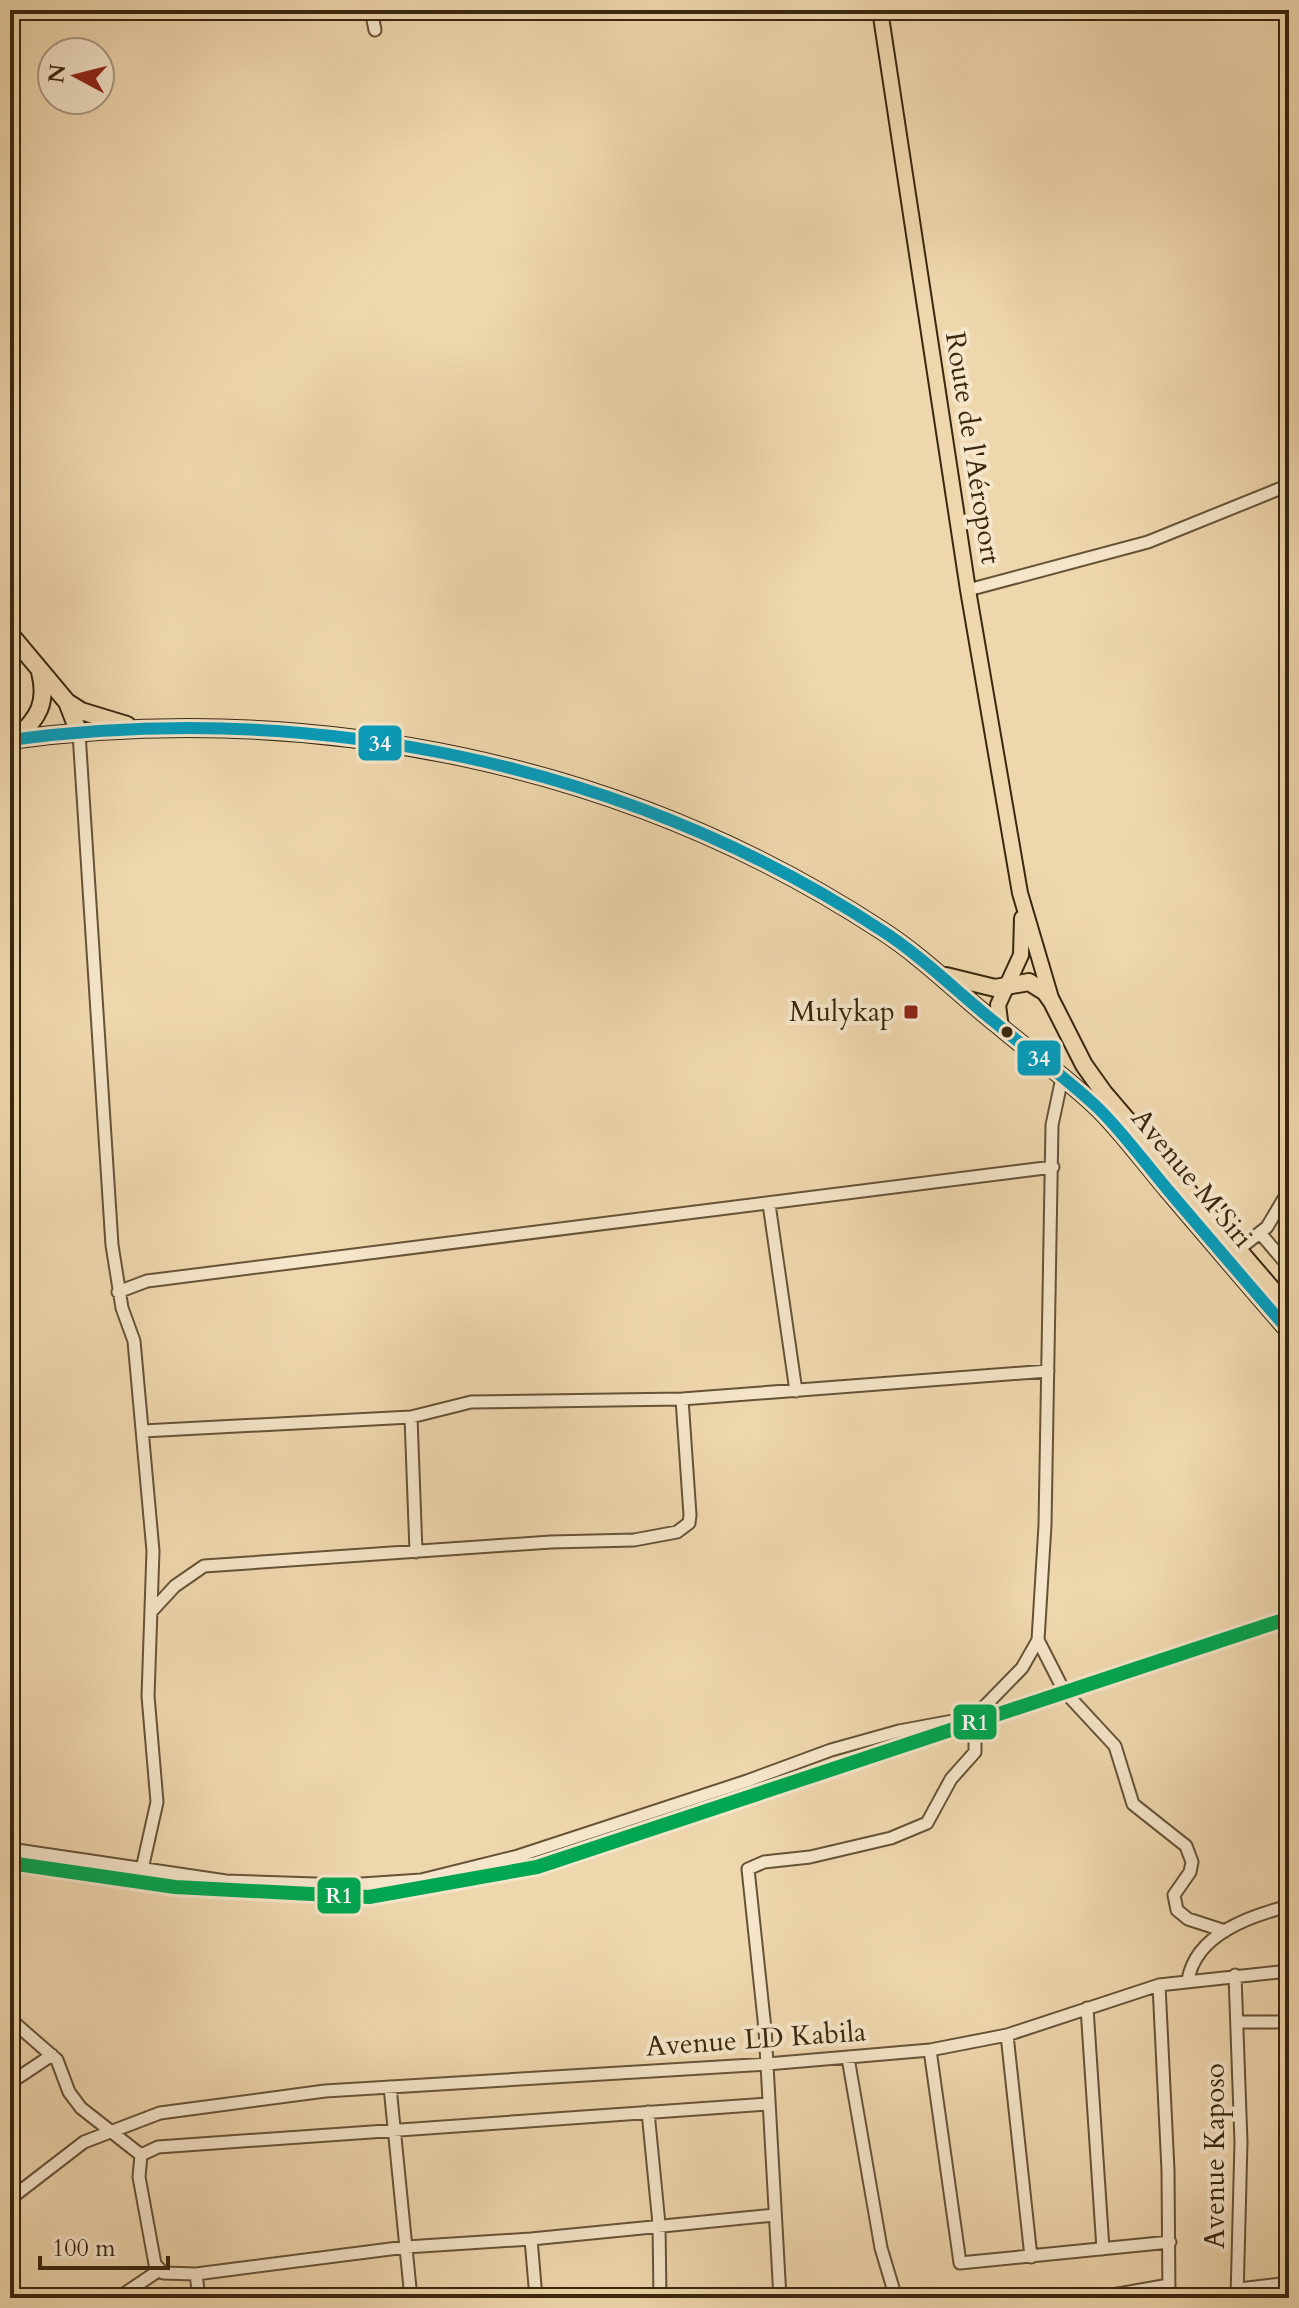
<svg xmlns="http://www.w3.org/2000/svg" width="1299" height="2308" font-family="Cardo,serif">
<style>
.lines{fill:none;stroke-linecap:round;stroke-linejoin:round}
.minor-casing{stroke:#665336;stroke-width:15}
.major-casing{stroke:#39270e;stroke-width:18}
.highway-casing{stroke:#39270e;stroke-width:20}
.minor{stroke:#f5e5ca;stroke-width:11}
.major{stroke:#efd7ad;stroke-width:14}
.highway{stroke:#efd7ad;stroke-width:16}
.bus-1-casing{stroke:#f5e5ca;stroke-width:18}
.bus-1{stroke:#069cbb;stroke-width:12}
.rail-1-casing{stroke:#f5e5ca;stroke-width:20}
.rail-1{stroke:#00a651;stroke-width:14}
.poi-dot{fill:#8f2418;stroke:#f5e5ca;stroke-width:3}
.bus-dot{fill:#39270e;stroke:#f5e5ca;stroke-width:3}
.labels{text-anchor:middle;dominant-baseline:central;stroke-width:8;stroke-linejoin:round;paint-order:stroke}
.street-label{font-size:28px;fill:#39270e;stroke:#f5e5ca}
.poi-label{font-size:28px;fill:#39270e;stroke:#f5e5ca;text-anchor:end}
.line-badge{stroke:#f5e5ca;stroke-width:3}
.badge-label{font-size:22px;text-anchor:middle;font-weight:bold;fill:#fff}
</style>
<rect width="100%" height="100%" fill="#efd7ad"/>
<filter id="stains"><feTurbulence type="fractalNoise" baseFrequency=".0025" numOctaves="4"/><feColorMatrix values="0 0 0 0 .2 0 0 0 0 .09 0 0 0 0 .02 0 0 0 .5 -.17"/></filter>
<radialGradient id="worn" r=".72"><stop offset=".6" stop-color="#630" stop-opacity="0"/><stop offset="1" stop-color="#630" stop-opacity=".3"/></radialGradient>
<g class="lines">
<g class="minor-casing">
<path id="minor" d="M371 10 375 30
M968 590 1148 542 1289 485
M79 733 112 1245 122 1308 134 1341 153 1551 148 1696 157 1802 142 1869
M769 1204 796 1391
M1260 1233 1289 1267
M1238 1250 1267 1227 1289 1190
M118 1292 147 1281 1053 1167
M143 1431 411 1417
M416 1552 411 1417 471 1402 682 1399 1048 1371
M151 1612 175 1586 204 1566 551 1542 634 1540 677 1532 689 1523 690 1515 682 1399
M1038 1640 1064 1691 1115 1746 1133 1804 1186 1846 1192 1862 1190 1872 1174 1895 1177 1910 1188 1919 1225 1931
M10 1849 226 1881 347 1885 421 1880 518 1856 747 1781 831 1750 899 1731 958 1720 981 1710 1022 1668 1038 1640 1045 1525 1052 1125 1062 1078
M1235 1975 1241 2142 1237 2298
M1188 1980C1196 1934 1250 1916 1289 1906
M1159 1985 1168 2170 1169 2298
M1087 2008 1103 2249
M10 2019 57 2060 69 2092 81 2108 141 2155
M1238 2022H1289
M1007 2035 1031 2257
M930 2050 960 2263 1170 2242
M848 2058 881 2248 896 2298
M10 2083 52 2055
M390 2087 411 2298
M648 2112 659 2224 660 2298
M141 2155 158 2147 769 2104
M141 2155 139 2177 155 2264 163 2273 196 2274 199 2298
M10 2199 84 2142 160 2113 325 2091 767 2064 930 2050 1007 2035 1159 1985 1289 1971
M531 2239 536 2298
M196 2274 406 2247 531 2239 775 2215
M1239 2289 1289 2283
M118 2298 158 2271
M780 2298 765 2029 748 1869 764 1862 810 1857 891 1838 927 1823 951 1779 975 1752V1713
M1095 2298 1169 2285"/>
</g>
<g class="major-casing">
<path id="major" d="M880 10 968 590 1020 893 1051 998
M1001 1028 998 1005 1021 955 1022 918"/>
</g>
<g class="highway-casing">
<path id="highway" d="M10 634 67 702 79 733
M67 702 81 711 127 725
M16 739C38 718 48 703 40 672
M10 740C312 700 625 762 881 930 923 957 958 993 997 1024 1031 1053 1068 1079 1100 1110 1124 1134 1145 1163 1168 1190 1208 1237 1248 1284 1289 1331
M946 976 995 988 1029 982 1045 992 1052 1002 1084 1065 1104 1093 1289 1309"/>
</g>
<use href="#minor" class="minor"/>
<use href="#major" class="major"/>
<use href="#highway" class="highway"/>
<g class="bus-1-casing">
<path id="bus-1" d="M10 740C312 700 625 762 881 930 923 957 958 993 997 1024 1031 1053 1068 1079 1100 1110 1124 1134 1145 1163 1168 1190 1208 1237 1248 1284 1289 1331"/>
</g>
<use href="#bus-1" class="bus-1"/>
<g class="rail-1-casing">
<path id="rail-1" d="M10 1863 175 1887 369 1897 537 1867 1289 1618"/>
</g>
<use href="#rail-1" class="rail-1"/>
</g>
<rect class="poi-dot" x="903" y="1004" width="16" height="16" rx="4"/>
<circle class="bus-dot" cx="1007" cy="1032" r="7"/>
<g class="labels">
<g class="street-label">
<text transform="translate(973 448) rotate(81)">Route de l'Aéroport</text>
<text transform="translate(1192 1178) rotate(50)">Avenue M'Siri</text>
<text transform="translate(756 2039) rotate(-4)">Avenue LD Kabila</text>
<text transform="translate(1215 2156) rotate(-90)">Avenue Kaposo</text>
</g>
<g class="poi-label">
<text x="895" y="1012">Mulykap</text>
</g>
</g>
<g class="line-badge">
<rect x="357" y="724" width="46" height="38" rx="8" fill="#069cbb"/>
<rect x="1016" y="1039" width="46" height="38" rx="8" fill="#069cbb"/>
<rect x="952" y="1703" width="46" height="38" rx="8" fill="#00a651"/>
<rect x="316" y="1876" width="46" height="39" rx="8" fill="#00a651"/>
</g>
<g class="badge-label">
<text x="380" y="751">34</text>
<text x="1039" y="1066">34</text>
<text x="975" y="1730">R1</text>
<text x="339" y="1903">R1</text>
</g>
<rect width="1299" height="2308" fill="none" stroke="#efd7ad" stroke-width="40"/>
<rect x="12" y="12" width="1275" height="2284" fill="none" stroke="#39270e" stroke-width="4"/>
<rect x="20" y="20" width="1259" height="2268" fill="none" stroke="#39270e" stroke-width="2"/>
<g transform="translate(76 76) rotate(277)"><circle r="38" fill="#f5e5ca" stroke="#aa997f" stroke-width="2"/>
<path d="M0-6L14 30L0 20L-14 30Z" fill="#8f2418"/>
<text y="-12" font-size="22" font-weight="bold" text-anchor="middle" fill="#39270e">N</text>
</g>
<path d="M40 2256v12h128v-12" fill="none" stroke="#39270e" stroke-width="4"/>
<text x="52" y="2256" font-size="24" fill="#39270e" stroke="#f5e5ca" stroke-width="6" paint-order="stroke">100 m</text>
<rect width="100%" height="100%" filter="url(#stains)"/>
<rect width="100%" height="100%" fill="url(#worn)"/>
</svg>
